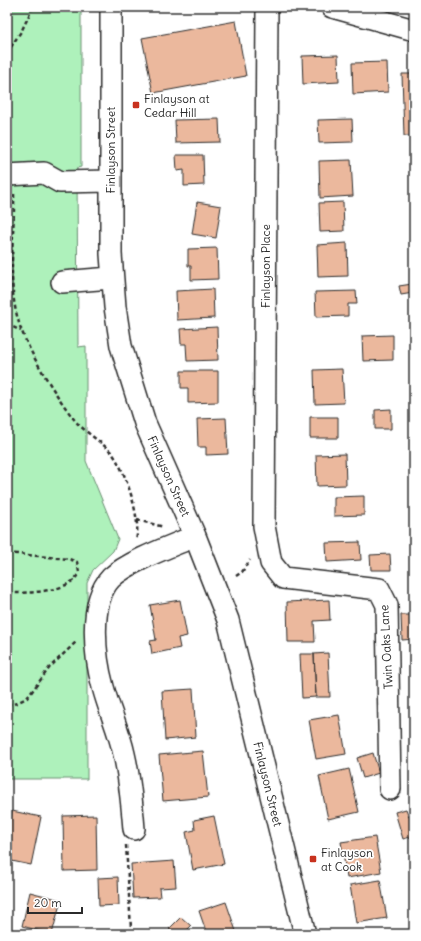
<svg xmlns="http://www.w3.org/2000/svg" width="421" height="941" font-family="Delius,sans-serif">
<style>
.green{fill:#aef1bb;stroke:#6c8e73}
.building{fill:#ebb89d;stroke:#2b2b2b}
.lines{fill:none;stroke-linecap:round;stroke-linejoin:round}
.minor-casing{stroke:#2b2b2b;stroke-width:24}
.path{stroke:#2b2b2b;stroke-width:2.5;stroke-dasharray:4 3;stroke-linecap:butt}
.minor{stroke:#fff;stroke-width:21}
.poi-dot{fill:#c8321e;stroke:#fff;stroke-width:1.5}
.labels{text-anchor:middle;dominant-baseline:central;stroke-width:3.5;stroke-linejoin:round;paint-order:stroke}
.poi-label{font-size:12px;fill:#2b2b2b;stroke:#fff;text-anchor:start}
.street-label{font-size:12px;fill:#2b2b2b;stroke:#fff}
</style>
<rect width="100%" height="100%" fill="#fff"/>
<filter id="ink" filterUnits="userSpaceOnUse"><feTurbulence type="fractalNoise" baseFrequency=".025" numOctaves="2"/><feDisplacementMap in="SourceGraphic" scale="8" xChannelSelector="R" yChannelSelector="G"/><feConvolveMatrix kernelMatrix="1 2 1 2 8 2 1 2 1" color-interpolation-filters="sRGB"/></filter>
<g filter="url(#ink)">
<path class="green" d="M7 7H81V167L77 168 78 347 86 346V461L118 539 113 551 93 570 87 583V779H7Z"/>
<path class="building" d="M236 21 246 76 153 93 142 38Z
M338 55 339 82 303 84 302 56Z
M387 62 388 92 353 94 352 63Z
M402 74H414V136H404Z
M219 119 220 142 176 143 175 120Z
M352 119 353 142 319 143 318 120Z
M176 155H203L204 185 184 186V170L177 171Z
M351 160 353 196 320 198 319 161Z
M197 202 221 206 216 238 192 234Z
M343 202 344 231 320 232 319 203Z
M347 243 348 276 318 277 317 245Z
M217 248 218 279 191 280V266H188V249Z
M412 284 413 293 401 295 399 286Z
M213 289 214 318 177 320 176 291Z
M356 291 357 304H348V316L316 317 315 292Z
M217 327 218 360 187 361 186 344H181L180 329Z
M393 335V360L363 361 362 336Z
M342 369 344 403 315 404 314 370Z
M181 371H218V402L188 403V388H181Z
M391 409V429H375V410Z
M310 417H338V438H310Z
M226 418 228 454 206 455V447H198L197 419Z
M345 454 346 485 317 486 316 455Z
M364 496V515L334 516V497Z
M360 542 361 560 327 562 326 543Z
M390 554 391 570H371L370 555Z
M180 600 187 636 178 638 180 648 152 654 150 641 156 640 150 605Z
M329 600 330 620 314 621 315 642H288L287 602Z
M401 615H414V639L402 640Z
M328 653 330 697H316L314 654Z
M300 654H314L316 697 302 698Z
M193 689 196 737 165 740 162 691Z
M339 715 346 754 316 759 309 720Z
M203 751 208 797 163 801 159 755Z
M373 753 379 773 363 778 357 758Z
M349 769 359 812 328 819 319 776Z
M406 809 409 817 414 815V836L403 839 395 812Z
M12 811 41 817 31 865 7 860V834Z
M96 815 97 870 64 871 63 816Z
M214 816 224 864 193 870 186 832 195 830 194 820Z
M375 837 381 872 347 878 341 842Z
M174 861 176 887 159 888 160 897 133 898 131 864Z
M118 877 119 905 99 906 98 878Z
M380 880 387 918 356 923 350 885Z
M30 892 61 900 52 934 22 926Z
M226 902 237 934H207L199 911Z
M181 917 191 926 183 934H175L169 929Z"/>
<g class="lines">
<g class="minor-casing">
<path id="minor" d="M111 7V254L115 307 121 346 145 423 195 536 228 620 305 934
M267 7 264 526 271 563 283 578 379 589 387 605 390 789
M332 7 414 30
M7 175 44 173 60 182 110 181
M62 282 111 278
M134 829C132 804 130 779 124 754 119 731 109 710 103 687 95 658 88 602 111 578 129 561 172 546 195 536"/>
</g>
<path class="path" d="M7 53 22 30 33 7
M7 136 11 157
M14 194C15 240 5 284 21 329 31 356 55 394 73 418 83 431 99 440 111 452 125 468 142 520 136 540
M7 305 11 294
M7 324 21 331
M137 520 164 527
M7 553 69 559 77 562 79 572C72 593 26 593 7 593
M236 576 242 572 250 560
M7 704H14L27 698 50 667 76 642
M126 845 131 929 130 934"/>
<use href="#minor" class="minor"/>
</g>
</g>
<g class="poi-dot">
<rect x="132" y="101" width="8" height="8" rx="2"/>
<rect x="309" y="855" width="8" height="8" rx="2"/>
</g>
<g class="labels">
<g class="poi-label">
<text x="144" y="98">Finlayson at<tspan x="144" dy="14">Cedar Hill</tspan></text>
<text x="321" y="852">Finlayson<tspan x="321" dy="14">at Cook</tspan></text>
</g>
<g class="street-label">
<text transform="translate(110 150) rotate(-90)">Finlayson Street</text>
<text transform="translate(265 266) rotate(-90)">Finlayson Place</text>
<text transform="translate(169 476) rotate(66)">Finlayson Street</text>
<text transform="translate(386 647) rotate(-93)">Twin Oaks Lane</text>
<text transform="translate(268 784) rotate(76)">Finlayson Street</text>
</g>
</g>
<rect width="421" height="941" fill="none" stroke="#fff" stroke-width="24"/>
<rect x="12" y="12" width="397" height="917" fill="none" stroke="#2b2b2b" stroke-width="1.5" filter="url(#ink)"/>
<path d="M28 907v6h54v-6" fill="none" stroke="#2b2b2b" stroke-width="2"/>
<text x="34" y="907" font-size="12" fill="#2b2b2b" stroke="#ffffff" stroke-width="3" paint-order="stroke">20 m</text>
</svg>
